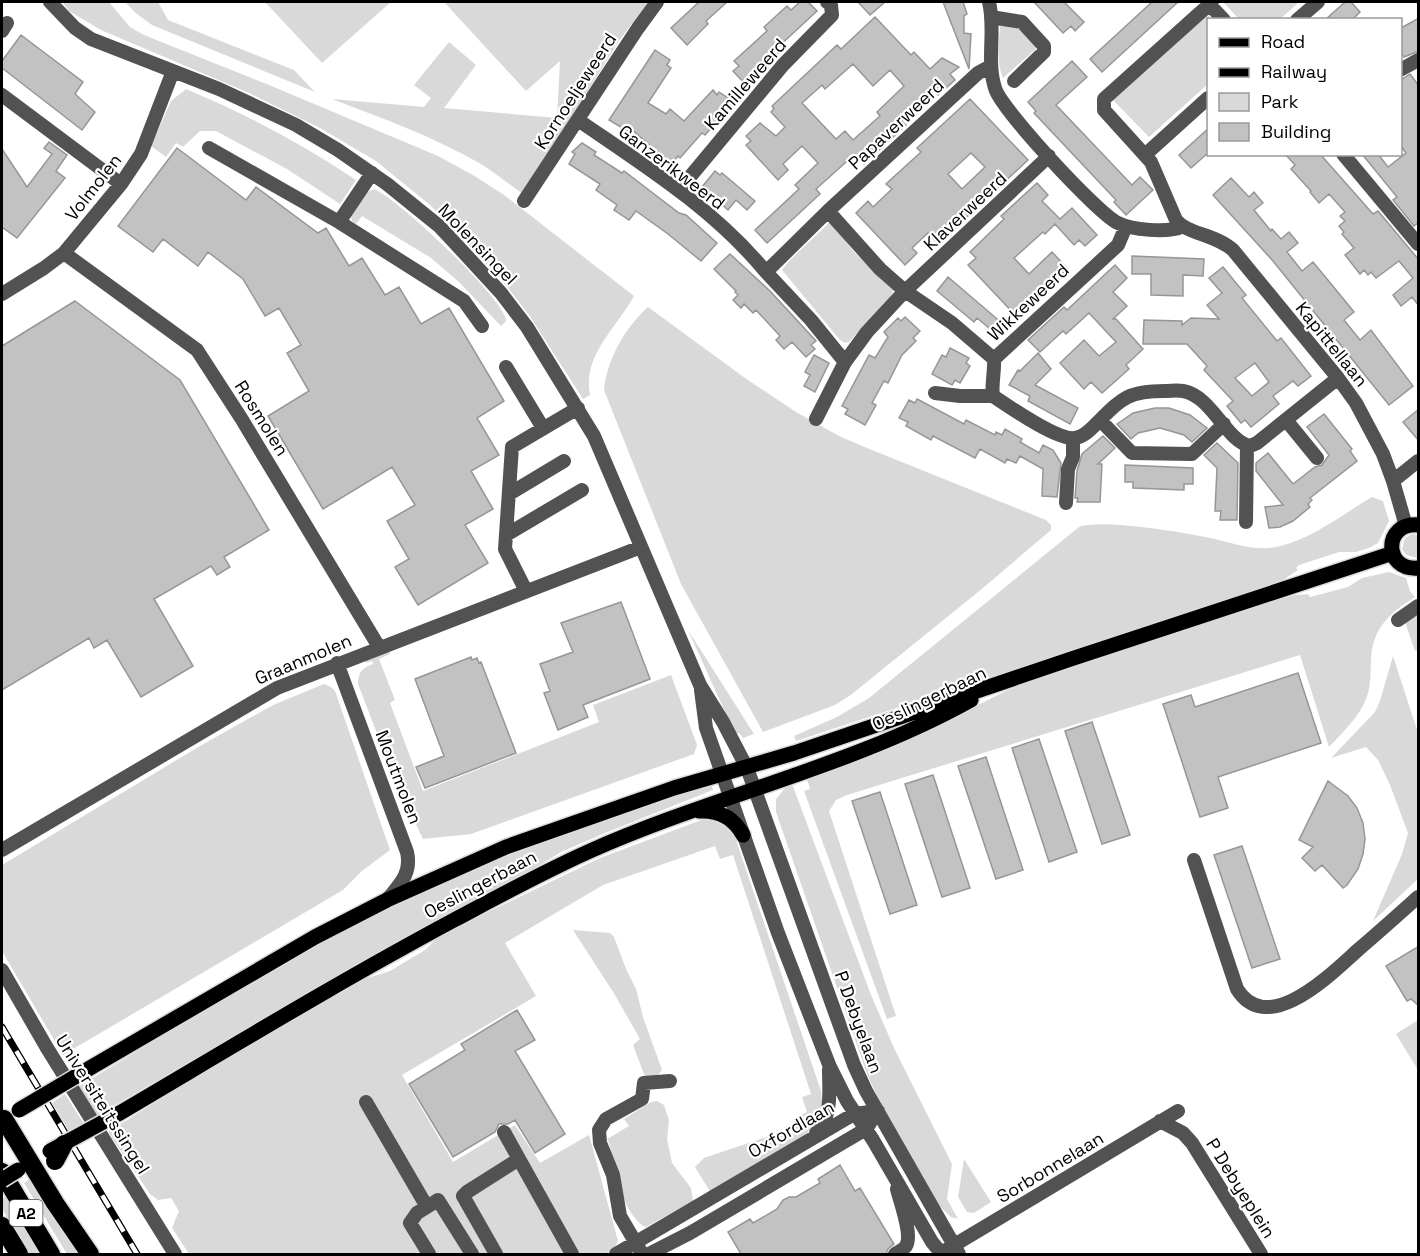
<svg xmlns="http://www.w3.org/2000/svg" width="1420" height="1256" font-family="'Space Grotesk',sans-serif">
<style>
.green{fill:#d9d9d9}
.building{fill:#c2c2c2;stroke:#969696;stroke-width:1.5;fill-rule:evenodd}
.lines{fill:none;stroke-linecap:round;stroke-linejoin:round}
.major-casing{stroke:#dbdbdb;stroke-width:18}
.highway-casing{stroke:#dbdbdb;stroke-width:21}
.minor{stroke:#525252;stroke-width:14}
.major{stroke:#000;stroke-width:15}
.highway{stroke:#000;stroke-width:18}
.rail-casing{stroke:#000;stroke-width:7}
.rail{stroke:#fff;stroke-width:4.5;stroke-dasharray:14;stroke-linecap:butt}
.major-bridge-casing{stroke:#dbdbdb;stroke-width:18;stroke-linecap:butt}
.highway-bridge-casing{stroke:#dbdbdb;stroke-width:21;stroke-linecap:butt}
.major-bridge{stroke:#000;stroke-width:15}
.highway-bridge{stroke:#000;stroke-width:18}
.labels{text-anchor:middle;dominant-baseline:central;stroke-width:4.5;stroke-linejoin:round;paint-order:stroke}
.shield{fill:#fff;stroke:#4c4c4c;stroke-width:1.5}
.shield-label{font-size:16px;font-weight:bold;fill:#000}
.street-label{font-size:18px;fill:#000;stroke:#fff}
</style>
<rect width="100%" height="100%" fill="#fff"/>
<path class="green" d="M62 2H109L130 27 144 35 269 85 438 156 473 175 504 195 634 296C617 327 582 356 590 395L583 399 529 315 504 283 430 205 376 161 320 128 249 93 101 30 69 11Z
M125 2H158L168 20 294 70 315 92 152 25 137 14Z
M265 2H391L322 63Z
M444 2H648L619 41 523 194C509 184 495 173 481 164 434 137 382 118 332 99L424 107 431 98 414 85 449 42 476 65 444 108 557 118 560 61 526 91Z
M1223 2H1299L1279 20 1239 19Z
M1208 15 1212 19 1208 20V84L1149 137 1113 100Z
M1009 24C1020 26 1034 37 1036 49L1003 78C996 61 999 44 1000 26Z
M186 89C246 114 302 144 356 180L340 204 287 169 216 131H200L183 147 176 143 166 157 151 146 171 101Z
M374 189C397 198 506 300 506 321L501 326 459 282 431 258 362 216 356 224 352 221 351 216 366 193Z
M830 222 854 252 894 290 889 299 849 342 845 343 840 340 782 270 789 261Z
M648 307 745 378 796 412 839 436 867 448 1046 520 1051 525V530L983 588 852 694 835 705 763 732 681 584 604 390C607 359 625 328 648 307Z
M1372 497 1383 501 1389 521 1378 543 1369 548 1356 552H1339L1299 565 1296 568 1298 570 1280 582 796 741 794 736 837 717 869 698 1079 527C1102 518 1188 533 1215 539 1232 543 1252 550 1270 548 1307 543 1340 516 1372 497Z
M1412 534 1418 535 1417 558 1406 555 1402 549 1405 538Z
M1389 572 1406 578 1410 591 1415 597C1388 614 1371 630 1371 663 1370 676 1371 687 1366 699 1359 717 1342 733 1329 747L1300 655 847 795 836 800 829 811 896 1016 887 1019 804 791 810 789 806 776 901 743 1008 690 1034 679 1286 596 1308 594 1310 597 1348 587 1362 578Z
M1418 612V650L1415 651 1405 622Z
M688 630 754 734 743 738 739 733 735 734Z
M389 650 390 654 379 659 395 700 390 703 423 791 599 722 593 705 671 675 697 745 694 754 471 834 423 839 395 780 358 684C358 672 362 668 373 664L372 661 366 663 364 659Z
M1393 656 1418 733V879L1373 921 1402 854 1408 833 1390 785 1378 760 1366 747 1331 758 1375 712 1380 701Z
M324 684 331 687 335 691 390 850 362 871 343 890 63 1055 2 951V865L200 746 273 705Z
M791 781 871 995 894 1048 952 1164 947 1199 958 1219 951 1217 937 1204 879 1100 867 1074 776 812V799Z
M711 784 713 790 605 833 561 852 501 889 349 969 96 1116 78 1087 290 958 371 914 453 876 539 842Z
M704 819 721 822 735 837 821 1091C822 1101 823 1110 819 1119 807 1142 736 1178 711 1193L695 1167 704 1158 799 1126 796 1117 807 1112 802 1097 811 1094 733 855 720 859 715 846 603 885 505 943 536 996 402 1075 453 1162 515 1125 540 1163 589 1135 618 1241 613 1250 605 1254H189L172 1228 179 1211 171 1198 158 1200 150 1194 108 1132 252 1042 358 981 390 971 425 950 439 936 600 858Z
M573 930 610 933 614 937 626 969 636 989 643 1017 662 1070 657 1076 645 1077 633 1045 640 1039 615 995Z
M1418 1020V1070L1396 1034Z
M65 1094 84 1124 70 1133 52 1103Z
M657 1101 664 1105 669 1120 667 1139 672 1163 691 1188 693 1201 646 1227C628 1221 614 1175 611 1157 610 1150 611 1145 607 1139L629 1126 624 1119 651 1102Z
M964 1159 991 1202 974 1213 967 1212 958 1197Z
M34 1176 82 1254H67L24 1183Z
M7 1195 42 1254H30L2 1209V1199Z"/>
<path class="building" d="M699 2H727L706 21 708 24 687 45 671 28Z
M800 2H808L817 11 776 49 779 53 745 84 733 71 739 66 734 61 767 31 764 27 787 6 791 10Z
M858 2H885L870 15Z
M943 2H963L967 14 964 16V33L971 34 969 69Z
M1034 2H1064L1084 22 1075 31 1071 26 1063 33Z
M1152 2H1178L1102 72 1090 59Z
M1345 2H1351L1360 12 1352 20H1325Z
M875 17 911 55 914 52 930 69 942 58 959 67 950 74 955 80 938 95 934 92 910 114 902 122 906 125 864 164 855 154 816 189 820 194 767 243 755 230 799 189 795 185 818 163 802 146 783 164 788 170 778 180 746 145 751 141 746 136 760 123 776 136 785 127 771 112 774 109 772 106 837 45 841 49ZM853 64 873 86 890 70 904 86 877 112 880 116 853 140 845 131 836 139 802 103 822 85 825 89Z
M1419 18V51L1404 57 1401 52V28Z
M21 35 83 82 75 94 95 112 82 130 2 68V61Z
M655 50 670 60 667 65 671 68 648 103 666 114 670 109 684 121 713 90 717 95 719 92 734 102 705 135 702 133 680 158 678 156 671 164 631 129 629 132 609 120Z
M1072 61 1087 77 1056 105 1132 185 1140 177 1153 190 1126 215 1114 202 1116 200 1034 113 1036 111 1028 102Z
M1410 74 1419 86V222L1414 226 1393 200 1397 197 1362 154H1378L1388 167 1406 153 1401 146V80Z
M970 99 1028 160 938 244 928 233 912 248 917 253 905 265 856 213 868 201 873 207 892 189 886 184 921 152 917 148ZM971 153 985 167 962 189 948 174Z
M1209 128V152L1191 168 1179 155Z
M49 142 67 155 56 171 65 178 17 238 2 227V149L27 187 52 154 44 148Z
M582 143 596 152 594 155 622 173 624 171 679 213 686 215 717 243 701 261 668 234 636 211 629 220 614 210 617 205 596 190 600 184 569 164 575 154 572 152Z
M177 148 246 200 256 187 318 233 326 228 349 266 362 258 385 295 399 287 421 324 449 308 504 401 477 418 499 455 471 471 493 509 465 525 488 563 418 605 395 567 409 559 387 521 415 505 392 467 323 509 268 416 309 391 287 353 301 345 279 308 265 316 243 279 208 252 198 266 163 239 153 252 118 226Z
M1285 154H1320L1373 214 1378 211 1419 260V306L1412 297 1401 306 1393 295 1413 278 1399 261 1376 278 1371 272 1368 275 1364 270 1360 274 1345 255 1354 248 1342 234 1344 232 1339 226 1345 221 1340 216 1345 212 1329 194 1319 203 1310 192 1311 191 1291 169 1295 165Z
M715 171 720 175 722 173 755 201 747 210 736 200 728 210 702 187Z
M1231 178 1249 197 1254 192 1263 203 1254 210 1271 231 1272 229 1281 239 1289 232 1298 243 1287 252 1302 271 1313 262 1332 285 1354 312 1344 320 1360 340 1371 330 1413 386 1389 405 1273 261 1213 195Z
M1037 183 1048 195 1042 201 1060 219 1072 208 1097 235 1085 246 1079 240 1074 245 1055 224 1045 234 1043 232 1014 258 1029 274 1052 252 1068 269 1017 317 968 265 976 258 970 252 1004 219 1001 216Z
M730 254 770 291 816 341 811 345 815 349 806 357 792 342 784 349 776 340 780 336 756 310 753 313 744 304 741 308 733 300 738 295 735 292 736 291 714 269Z
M1132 256 1204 259 1203 276 1183 275V296L1151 295V274H1132Z
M1115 265 1127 278 1113 292 1127 306 1113 319H1116L1143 349 1126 365 1129 369 1102 393 1091 382 1084 389 1060 363 1084 340 1099 356 1116 342 1089 313 1066 334 1063 331 1040 352 1028 340 1064 307 1067 310Z
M1223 267 1246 295 1242 298 1277 341 1281 338 1311 376 1298 386 1293 381 1273 396 1279 404 1251 427 1245 420 1241 423 1227 406 1233 401 1204 370 1207 366 1187 344H1143L1144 320 1182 321V325L1191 318 1219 319 1207 305 1222 293 1209 278ZM1255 363 1269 382 1252 396 1235 378Z
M948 277 1003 324 995 333 977 318 974 322 937 291Z
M75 301 180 380 269 530 224 557 230 567 217 575 211 566 154 599 193 666 141 697 107 640 94 648 89 638 2 690V346Z
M905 317 920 331 913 338 916 341 902 355 888 383 884 381 872 403 876 405 865 425 845 414 848 409 842 406 869 355 875 358 888 337 884 332 898 318 901 321Z
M950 348 969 358 966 363 970 366 960 383 955 380 952 385 932 374 942 355 946 357Z
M1038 353 1051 369 1035 385 1078 408 1070 424 1028 401 1030 396 1009 385 1018 370 1020 371Z
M814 355 829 363 815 392 804 386 810 375 805 372Z
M917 399 964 424 966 420 995 435 996 432 1002 435 1005 429 1022 439 1020 442 1039 453 1043 445 1053 450 1061 463 1057 497 1042 496 1043 469 1020 456 1016 463 1007 459 1005 463 980 449 975 458 933 436 931 440 906 426 908 422 899 418 909 400 915 403Z
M1155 408H1169L1190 415 1207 428 1192 442 1184 435 1160 428 1138 433 1131 439 1117 424 1133 413Z
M1419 409V441L1403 422Z
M1324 414 1352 449 1350 451 1357 461 1310 498 1312 500 1308 504 1310 507 1293 521 1280 527 1269 528 1265 507 1283 505 1256 471V463L1268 453 1293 484 1315 467 1322 465 1329 455 1307 427Z
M1103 436 1115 448 1098 464H1102L1100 502H1077L1078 498H1075L1077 471 1082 454Z
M1217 443 1238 463 1237 520H1220L1221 511H1215L1217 468 1204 455Z
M1125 465 1193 468V484H1184V490L1133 488V482H1125Z
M621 602 650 679 583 705 588 717 558 730 544 693 550 691 540 664 573 652 561 623Z
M471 657 472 660 477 658 479 663 481 662 516 753 425 788 416 767 444 756 415 679Z
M1298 673 1321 743 1218 777 1228 808 1200 817 1163 704 1191 695 1195 707Z
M1092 722 1130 835 1102 844 1065 731Z
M1039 739 1077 852 1049 862 1012 748Z
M986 757 1023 870 996 879 958 766Z
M933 775 970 888 942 897 905 784Z
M1328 781 1348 796 1357 808 1363 823 1365 839 1363 854 1358 869 1347 885 1343 888 1322 865 1315 871 1302 858 1313 847 1299 840Z
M880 792 917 905 890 914 852 801Z
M1242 846 1280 959 1252 968 1214 855Z
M1419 946V1006L1411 999 1407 1001 1386 966Z
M517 1010 535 1040 515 1051 565 1134 535 1153 515 1120 508 1124H499L495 1132 453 1157 409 1084 465 1050 461 1044Z
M840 1165 855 1191 860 1188 894 1244 888 1249 886 1254H741L728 1232 750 1219 753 1223 777 1209 783 1200 789 1197H796L820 1183 818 1179Z"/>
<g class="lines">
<g class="major-casing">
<path id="major" d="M1418 525C1383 522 1383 571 1418 568
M699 811C719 810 734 818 743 835
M90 1068 315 937 387 900 506 847 674 788 794 753 1071 659 1393 553
M118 1114C230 1048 340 981 454 920 499 896 543 872 590 851 715 795 851 767 971 700"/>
</g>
<g class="highway-casing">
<path id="highway" d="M4 1119 55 1203 90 1254
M2 1172 51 1254
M2 1226 19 1254"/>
</g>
<path class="minor" d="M50 2 75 28 91 39 219 89 296 125 338 150 387 184 439 226 454 242 501 293 527 327 594 436 700 685 723 722 747 768 854 1065 866 1091 959 1254
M989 2C996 30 986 60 995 88 1000 108 1099 215 1118 223 1132 230 1167 233 1181 227
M1207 2 1224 20
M1212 2 1104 99V110L1151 162 1176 220C1187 234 1215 234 1233 250L1338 378 1356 403 1383 454 1393 481 1406 526
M991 17 1022 22 1044 46V52L1014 81
M1297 20 1318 2
M2 31 7 23
M1400 70 1418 60
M2 95 121 184
M578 120C645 166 714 209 766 272
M209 148 339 222 464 301 482 326
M1146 154 1208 98
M1343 154 1418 244
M679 190 783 65 832 15 831 5 827 2
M524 201 638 28 657 2
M828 211 978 73 991 66
M339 222 372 173
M64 253 197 350 241 418 379 647
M2 294 44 268 64 253 121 184 141 154 173 71
M994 359 952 323 905 291 1049 156
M506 367 543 428
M935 393 960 396H993C991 384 995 372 994 359L1118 245 1126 226
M993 396C1008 406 1058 441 1075 438 1084 437 1091 429 1097 423 1122 398 1128 391 1165 391 1171 391 1177 390 1183 391 1212 396 1226 441 1250 446L1257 443 1338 378
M816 419 845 362 867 332 905 291 880 269 828 211 766 272 811 320 845 362
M1100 420 1132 453 1192 454 1224 424
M1286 420 1317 458
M1393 481 1418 461
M509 494 564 461
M1066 503 1068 469 1073 457V439
M1246 522 1247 446
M506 535 582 490
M526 591 505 549 512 447 578 408
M1398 620 1418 606
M337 663 407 852C412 874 399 885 387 900
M701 690 706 728 778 933 830 1067 847 1101 873 1140 932 1242 942 1254
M2 850 277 688 641 547
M1194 860 1237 989C1268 1039 1333 972 1359 949 1379 932 1399 914 1418 897
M2 970 47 1048 175 1254
M366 1102 427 1207
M1160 1121 1183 1133 1192 1143 1261 1254
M504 1132 519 1159
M816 1133C833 1116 829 1091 829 1069
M640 1250 620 1216 613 1175 600 1143 599 1130 606 1119 642 1099 644 1083 670 1081
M946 1250 1178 1111
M429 1254 410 1223 417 1213 438 1200 472 1254
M496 1254 463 1196 467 1192 519 1159 572 1254
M616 1254 854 1114 878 1111
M649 1254 690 1233 866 1129 870 1123
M895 1254C899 1252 903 1250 906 1246 913 1235 900 1202 897 1189"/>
<use href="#major" class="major"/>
<use href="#highway" class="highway"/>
<g class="rail-casing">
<path id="rail" d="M2 1027 137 1254"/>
</g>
<use href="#rail" class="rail"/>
<g class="major-bridge-casing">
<path id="major-bridge" d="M19 1110 90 1068
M50 1151 118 1114
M2 1180 18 1170"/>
</g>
<g class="highway-bridge-casing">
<path id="highway-bridge" d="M55 1161 64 1144"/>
</g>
<use href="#major-bridge" class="major-bridge"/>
<use href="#highway-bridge" class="highway-bridge"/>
</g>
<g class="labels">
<rect class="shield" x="9.5" y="1200" width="33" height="26" rx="4.5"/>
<g class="shield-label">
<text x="26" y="1213">A2</text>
</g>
<g class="street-label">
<text transform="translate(745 84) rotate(-49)">Kamilleweerd</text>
<text transform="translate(575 91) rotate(-57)">Kornoeljeweerd</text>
<text transform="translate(896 124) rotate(-43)">Papaverweerd</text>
<text transform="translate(672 167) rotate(37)">Ganzerikweerd</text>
<text transform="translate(93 187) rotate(-52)">Volmolen</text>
<text transform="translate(965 211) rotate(-43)">Klaverweerd</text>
<text transform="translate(478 244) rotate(46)">Molensingel</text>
<text transform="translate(1028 302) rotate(-43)">Wikkeweerd</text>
<text transform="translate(1332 344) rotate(51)">Kapittellaan</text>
<text transform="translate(262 418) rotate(58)">Rosmolen</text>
<text transform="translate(303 659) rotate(-23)">Graanmolen</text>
<text transform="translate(929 698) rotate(-26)">Oeslingerbaan</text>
<text transform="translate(399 777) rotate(69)">Moutmolen</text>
<text transform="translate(480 884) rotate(-28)">Oeslingerbaan</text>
<text transform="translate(859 1022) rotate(70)">P Debyelaan</text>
<text transform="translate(103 1104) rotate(58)">Universiteitssingel</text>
<text transform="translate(791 1129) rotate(-30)">Oxfordlaan</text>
<text transform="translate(1050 1167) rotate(-31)">Sorbonnelaan</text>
<text transform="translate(1241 1188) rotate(58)">P Debyeplein</text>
</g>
</g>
<rect width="1420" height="1256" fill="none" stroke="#000000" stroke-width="6"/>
<rect x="1207" y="18" width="195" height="138" fill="#ffffff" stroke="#999999" stroke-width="1.5"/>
<rect x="1219" y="38" width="30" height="9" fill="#000000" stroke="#999999" stroke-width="1.5"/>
<text x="1261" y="48" font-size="18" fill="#000000">Road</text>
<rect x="1219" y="68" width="30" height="9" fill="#000000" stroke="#999999" stroke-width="1.5"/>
<text x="1261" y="78" font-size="18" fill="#000000">Railway</text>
<rect x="1219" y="93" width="30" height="18" fill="#d9d9d9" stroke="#999999" stroke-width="1.5"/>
<text x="1261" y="108" font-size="18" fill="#000000">Park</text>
<rect x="1219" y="123" width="30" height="18" fill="#c2c2c2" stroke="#999999" stroke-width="1.5"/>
<text x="1261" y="138" font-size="18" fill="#000000">Building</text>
</svg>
